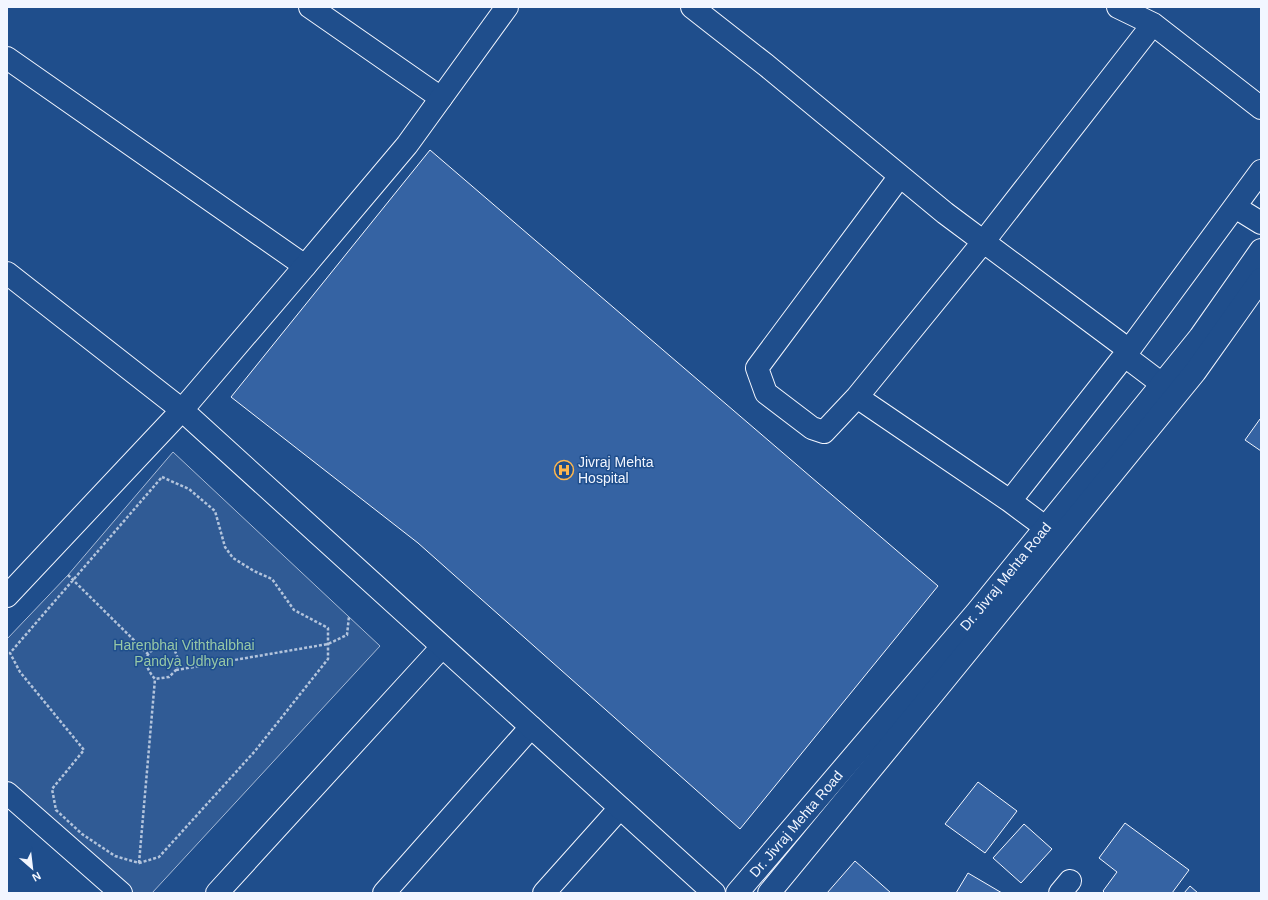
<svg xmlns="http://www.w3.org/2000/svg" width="1268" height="900" font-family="Arial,sans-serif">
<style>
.built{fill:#305b95;stroke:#a8bbd7}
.building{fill:#3563a3;stroke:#f2f6ff}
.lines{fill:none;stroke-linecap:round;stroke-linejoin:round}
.minor-casing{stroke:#f2f6ff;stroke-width:24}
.tertiary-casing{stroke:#f2f6ff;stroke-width:24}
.secondary-casing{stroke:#f2f6ff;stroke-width:24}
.path{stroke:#b3c4dc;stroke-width:2.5;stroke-dasharray:3 2;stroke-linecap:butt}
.minor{stroke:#1f4e8c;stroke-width:22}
.tertiary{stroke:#1f4e8c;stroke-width:22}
.secondary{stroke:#1f4e8c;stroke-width:22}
.labels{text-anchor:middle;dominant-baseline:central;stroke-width:3;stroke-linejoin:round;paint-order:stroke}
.poi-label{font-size:14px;fill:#f2f6ff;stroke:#1f4e8c;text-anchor:start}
.street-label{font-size:14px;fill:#f2f6ff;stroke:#1f4e8c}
.park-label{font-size:14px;fill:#97c8a6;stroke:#1f4e8c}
</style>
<rect width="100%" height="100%" fill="#1f4e8c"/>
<path class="built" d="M173 452 380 646 152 893H134L7 781V639L68 575Z"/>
<path class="building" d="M430 150 938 586 740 829 418 543 231 397Z
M1260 419H1261V451L1245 440Z
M978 782 1017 811 985 853 945 824Z
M1125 823 1189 870 1172 893H1105L1103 891 1117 872 1099 858Z
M1024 824 1052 849 1021 883 993 858Z
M855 861 891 893H827Z
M968 873 1002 893H956Z
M1190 886 1198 893H1184Z"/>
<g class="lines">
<g class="minor-casing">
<path id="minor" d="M310 7 441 98
M692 7 766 65 945 213 1129 350 1261 171
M1118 7 1153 24 1261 108
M7 58 305 266
M900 176 757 368 766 393 812 428 824 432 857 397 984 241 1153 24
M1235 207 1261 223
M1125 356 1162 384
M857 397 1010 501 1129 350
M1010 501 1045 527
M7 793 121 893
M217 893 442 647
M384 893 531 727
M544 893 620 808
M1060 893 1070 881"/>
</g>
<g class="tertiary-casing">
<path id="tertiary" d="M7 273 182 410 714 893
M7 596 182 410 305 266 407 145 507 7"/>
</g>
<g class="secondary-casing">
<g id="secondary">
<path id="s1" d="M737 893 976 613 1162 384 1200 337 1261 250"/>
<path d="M769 893 936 690 1195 372 1261 279"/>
</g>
</g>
<path class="path" d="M162 477 189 489 215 511 225 547 233 558 254 571 272 579 294 610 328 628V659L255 751 159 857 139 863 115 856 82 834 56 810 52 789 84 750 20 672 10 653Z
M68 575 148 654
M166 646 175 651 179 661 176 670 169 677 155 679C141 663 143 649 166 646Z
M176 670 328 644 347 635 349 616
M139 863 155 679"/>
<use href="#minor" class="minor"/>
<use href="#tertiary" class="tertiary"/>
<use href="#secondary" class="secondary"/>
</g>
<defs>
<g id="hospital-ring" transform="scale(1)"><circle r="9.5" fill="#1f4e8c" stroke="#ffb74d" stroke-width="1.5"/><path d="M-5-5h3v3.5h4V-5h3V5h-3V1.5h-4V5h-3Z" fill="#ffb74d"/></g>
</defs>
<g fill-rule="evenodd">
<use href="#hospital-ring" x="564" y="470"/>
</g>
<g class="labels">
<g class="poi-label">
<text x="578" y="462">Jivraj Mehta<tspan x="578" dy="16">Hospital</tspan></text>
</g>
<g class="street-label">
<text stroke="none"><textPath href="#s1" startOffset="415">Dr. Jivraj Mehta Road</textPath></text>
<text stroke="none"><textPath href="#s1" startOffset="91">Dr. Jivraj Mehta Road</textPath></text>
</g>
<g class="park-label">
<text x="184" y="645">Harenbhai Viththalbhai<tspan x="184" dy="16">Pandya Udhyan</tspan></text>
</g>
</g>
<rect width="1268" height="900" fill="none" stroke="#f2f6ff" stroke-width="16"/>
<g transform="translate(32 868) rotate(152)" stroke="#1f4e8c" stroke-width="3" paint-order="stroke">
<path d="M0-3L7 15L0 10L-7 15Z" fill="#f2f6ff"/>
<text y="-6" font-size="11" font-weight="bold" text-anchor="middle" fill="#f2f6ff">N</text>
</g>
</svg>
